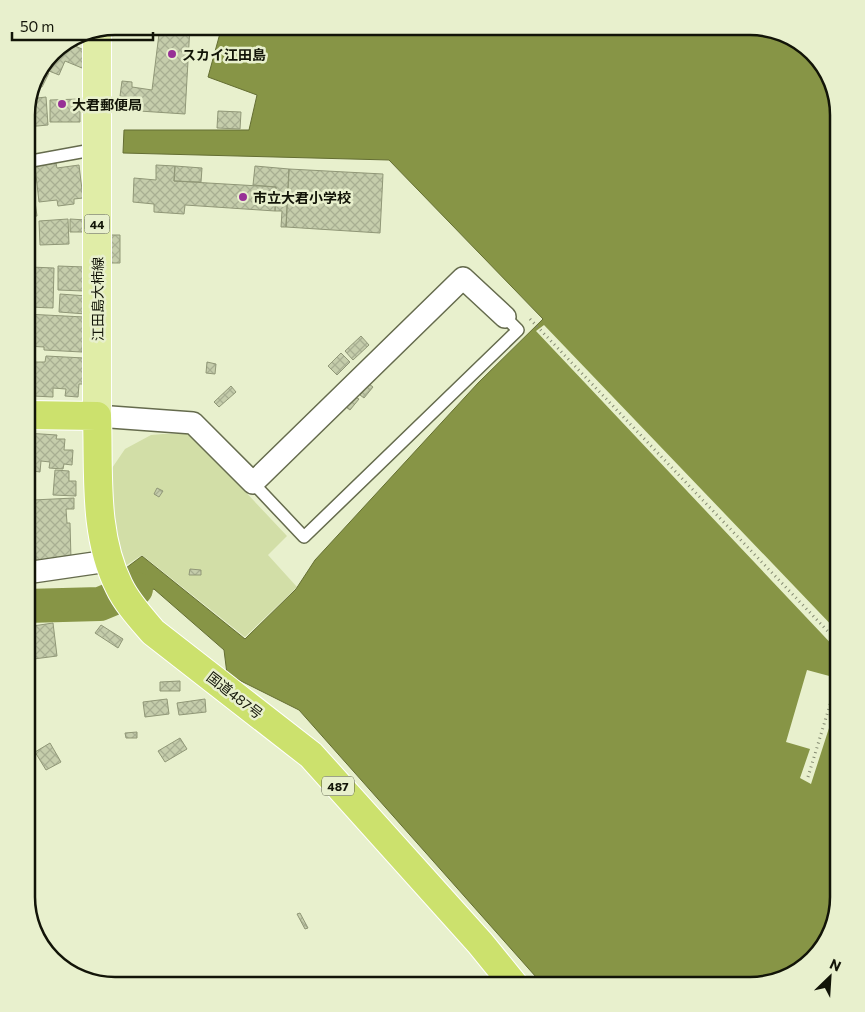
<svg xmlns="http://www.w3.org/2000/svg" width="865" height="1012" font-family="Commissioner,'Noto Sans JP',sans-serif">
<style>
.green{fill:#d2dea7}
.water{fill:#879546;stroke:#646e33}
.pier{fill:#e8f0cd}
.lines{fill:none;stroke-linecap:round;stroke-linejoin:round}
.river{stroke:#879546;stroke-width:34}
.building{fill:url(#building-cross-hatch);stroke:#909777}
.lane-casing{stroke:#656b4d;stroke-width:14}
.street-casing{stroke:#656b4d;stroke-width:24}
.primary-casing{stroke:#fff;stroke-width:30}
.highway-casing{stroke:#fff;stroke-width:30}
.path{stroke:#848a71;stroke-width:3;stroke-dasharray:1 4;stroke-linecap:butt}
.lane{stroke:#fff;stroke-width:11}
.street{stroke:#fff;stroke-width:21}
.primary{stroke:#e0eda7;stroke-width:28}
.highway{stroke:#cce16d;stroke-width:28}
.poi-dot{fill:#973196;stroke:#e8f0cd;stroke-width:2}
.labels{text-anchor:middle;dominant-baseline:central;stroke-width:5;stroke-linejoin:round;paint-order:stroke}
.shield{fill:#e8f0cd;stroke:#525643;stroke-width:1}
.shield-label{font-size:12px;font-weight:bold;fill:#121408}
.poi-label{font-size:14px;font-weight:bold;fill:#121408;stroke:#e8f0cd;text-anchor:start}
.street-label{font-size:14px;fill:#121408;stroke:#e8f0cd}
.rim{fill:none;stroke:#121408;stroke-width:2.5}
</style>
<defs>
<pattern id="building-cross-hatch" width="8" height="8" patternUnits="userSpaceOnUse" patternTransform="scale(1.25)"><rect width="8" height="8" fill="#c5cdab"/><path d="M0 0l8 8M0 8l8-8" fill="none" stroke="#a8af92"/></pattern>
</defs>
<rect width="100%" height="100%" fill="#e8f0cd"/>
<path class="green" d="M163 434H191L287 536 268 555 297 587 245 637 142 555 122 568 112 549 110 471 125 449 151 435Z"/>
<path class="water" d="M222 26H756L790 35 821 61 839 114V898L830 937 804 968 751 986H544L299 710 227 674 224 650 154 589 139 595 131 582 126 568 142 556 245 639 296 589 315 560 478 383 543 319 389 160 123 153 124 130H249L257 95 208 77Z
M30 499 34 548H26V500Z"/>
<path class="pier" d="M544 325 839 633V652L536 331Z
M839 654V697L811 784 800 778 810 749 786 742 807 670 833 677Z"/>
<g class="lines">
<path class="river" d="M26 606 100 604 136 589"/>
</g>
<path class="building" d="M160 26H190L185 114 124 110 126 97 120 96 122 81 132 82V87L152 90Z
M69 43 86 51 82 68 65 61 59 75 49 71 58 47Z
M40 69 49 73 42 87H32L35 75Z
M46 97 48 125 26 127 29 99Z
M80 99V122H50V100Z
M218 111 241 112 240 129 217 128Z
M56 163 57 168 79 165 83 198 74 199V204L58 206 57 200 39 202 35 166Z
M156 165 175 166 174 181 276 187 275 211 185 205 184 214 154 212V204L133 202 134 178 156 180Z
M30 166 37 216 26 217V167Z
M175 166 202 168 201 182 174 181Z
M255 166 289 169 286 227H281L282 211H275L276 187 253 185Z
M289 169 383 174 380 233 286 227Z
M68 219 69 244 40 245 39 221Z
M70 219 86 220V232H70Z
M26 225 34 226 33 248H26Z
M111 235H120V263H111Z
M58 266 85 267 84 291 58 290Z
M30 267 54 268 53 308 28 307Z
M60 294 87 296 86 314 59 312Z
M26 314 84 317 82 352 44 350V347L26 346Z
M361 336 369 345 353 360 345 351Z
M341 353 350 362 337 375 328 366Z
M46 356 84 358 83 384H79L78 397 65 396 66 389 53 388V397L33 396 34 362H45Z
M207 362 216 364 215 374 206 373Z
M369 384 373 387 364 398 360 395Z
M231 386 236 392 219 407 214 402Z
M355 397 359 399 350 410 346 407Z
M26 433 57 435 56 439H65L64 450H73L72 465 64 464 63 469 49 468 50 462 41 461 40 472 26 470Z
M55 470 69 471V481H76V496L53 495Z
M157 488 163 491 159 497 154 494Z
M74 498V509H66L67 523H70L71 559 36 561 33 500Z
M190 569 201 570V575H189Z
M53 623 57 656 26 660V627Z
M101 625 123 639 118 648 95 633Z
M180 681V691H160V682Z
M167 699 169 714 145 717 143 702Z
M205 699 206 712 179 715 177 703Z
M137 732V738H126L125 733Z
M180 738 187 749 165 762 158 751Z
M50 743 61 762 46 770 35 752Z
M300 913 308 928 305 929 297 914Z"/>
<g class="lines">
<g class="lane-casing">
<path id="lane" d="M26 162 97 149
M253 483 304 537 518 330 505 317"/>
</g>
<g class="street-casing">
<path id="street" d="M97 416 193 423 253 483 463 278 505 317
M26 573 108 561"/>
</g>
<g class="primary-casing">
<path id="primary" d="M97 416V33"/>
</g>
<g class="highway-casing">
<path id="highway" d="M26 415 97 416C99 472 93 534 119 586 127 603 141 618 153 632L311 755 480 943 515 986"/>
</g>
<path class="path" d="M530 319 839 643
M808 777 839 675"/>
<use href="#lane" class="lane"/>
<use href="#street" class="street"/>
<use href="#primary" class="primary"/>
<use href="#highway" class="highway"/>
</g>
<g class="poi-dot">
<circle cx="172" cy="54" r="5"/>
<circle cx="62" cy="104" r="5"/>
<circle cx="243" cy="197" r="5"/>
</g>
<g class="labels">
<g class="shield">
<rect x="84.5" y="214.5" width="25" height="19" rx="4"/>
<rect x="322" y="776.5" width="32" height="19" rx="4"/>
</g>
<g class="shield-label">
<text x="97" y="224">44</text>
<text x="338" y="786">487</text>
</g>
<g class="poi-label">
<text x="182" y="54">スカイ江田島</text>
<text x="72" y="104">大君郵便局</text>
<text x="253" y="197">市立大君小学校</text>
</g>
<g class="street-label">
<text transform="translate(97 299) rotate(-90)">江田島大柿線</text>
<text transform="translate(235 695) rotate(38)">国道487号</text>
</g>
</g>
<path d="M0 0H865V1012H0ZM115 35H750A80 80 0 0 1 830 115V897A80 80 0 0 1 750 977H115A80 80 0 0 1 35 897V115A80 80 0 0 1 115 35Z" fill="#e8f0cd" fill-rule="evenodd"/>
<path class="rim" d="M115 35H750A80 80 0 0 1 830 115V897A80 80 0 0 1 750 977H115A80 80 0 0 1 35 897V115A80 80 0 0 1 115 35Z"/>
<g transform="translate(830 977) rotate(25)" stroke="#e8f0cd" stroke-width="4" paint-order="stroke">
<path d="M0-4L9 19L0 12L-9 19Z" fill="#121408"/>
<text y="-8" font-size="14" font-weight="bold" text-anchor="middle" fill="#121408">N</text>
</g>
<path d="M12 32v8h141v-8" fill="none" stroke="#121408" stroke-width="2.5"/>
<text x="20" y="32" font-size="15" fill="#121408" stroke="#e8f0cd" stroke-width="4" paint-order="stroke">50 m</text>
</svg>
